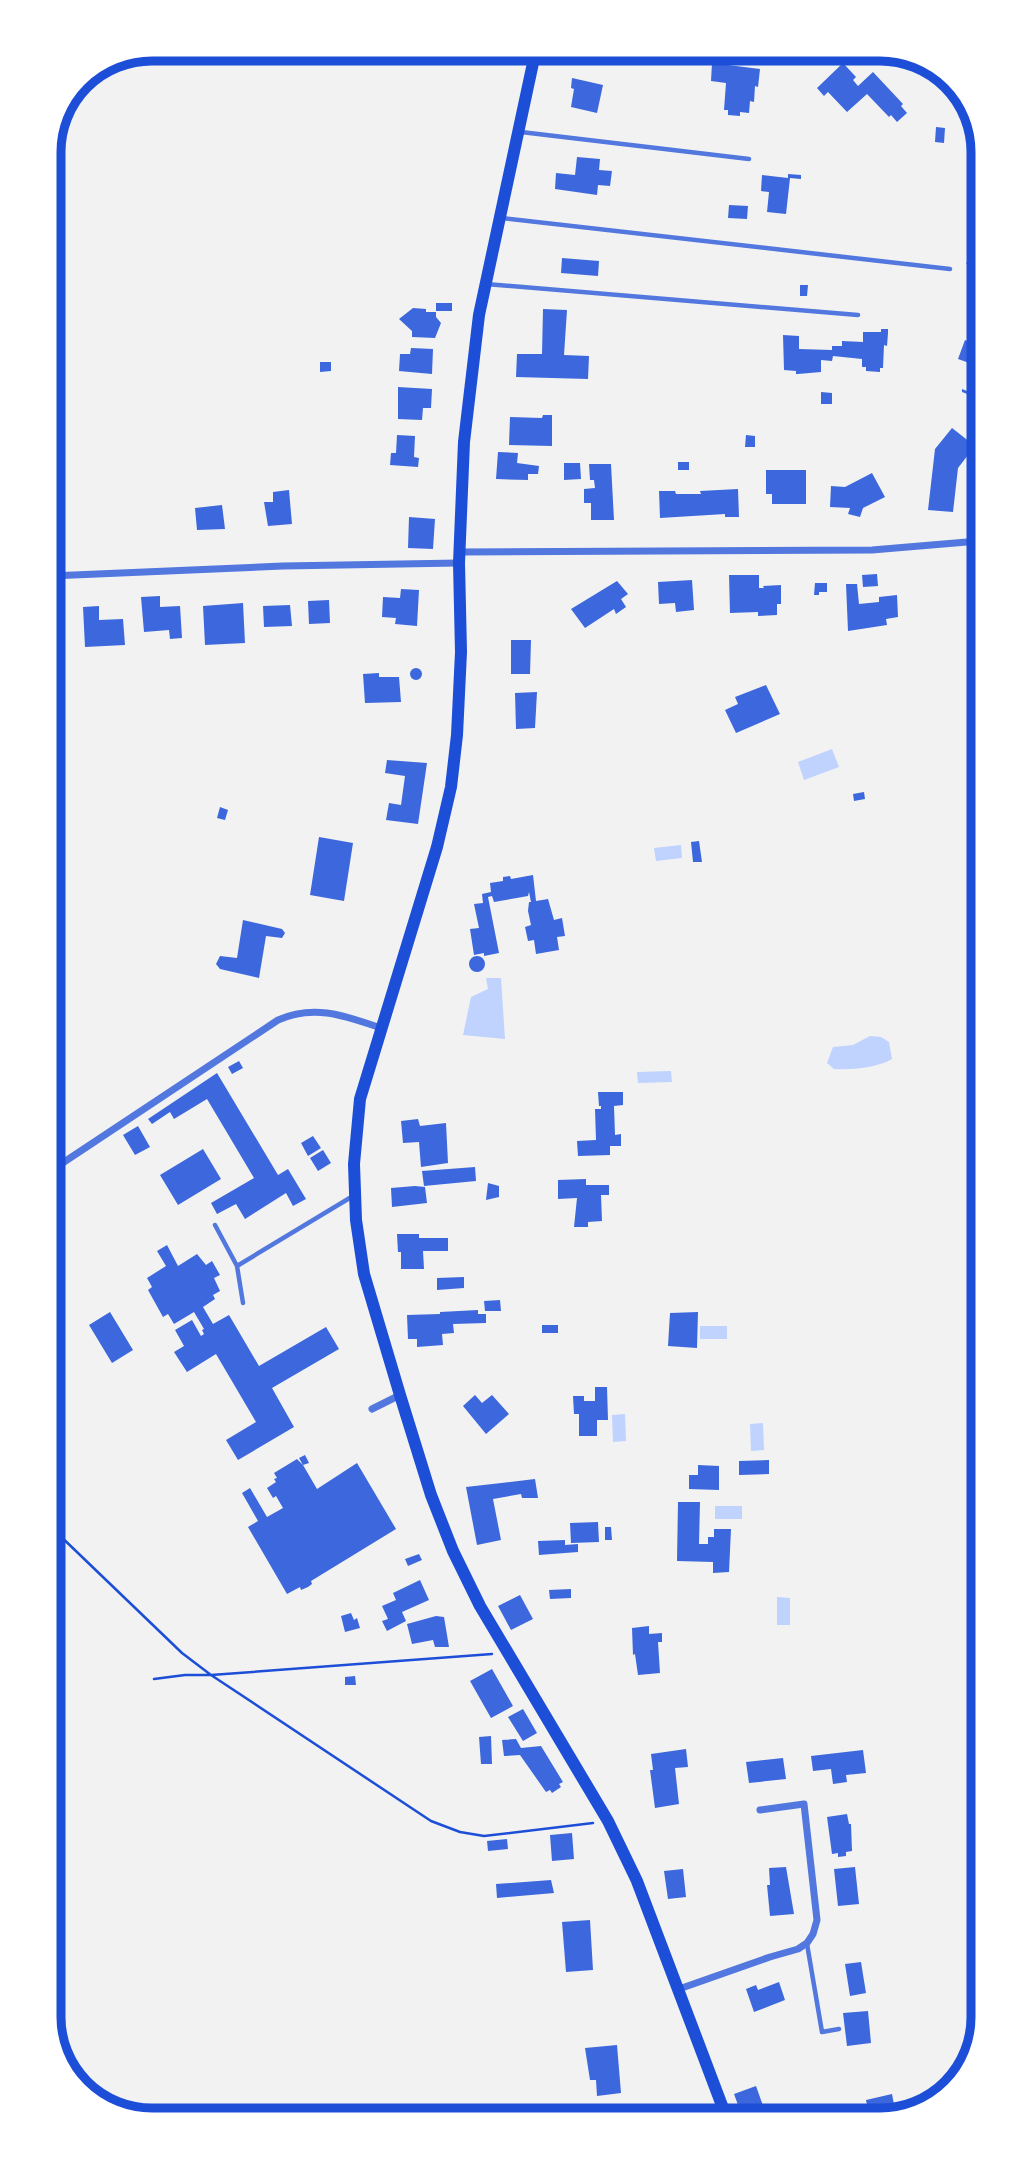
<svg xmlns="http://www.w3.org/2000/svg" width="1032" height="2169" font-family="'Space Grotesk',sans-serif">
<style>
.water{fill:#bfd3fe}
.building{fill:#3d67dc}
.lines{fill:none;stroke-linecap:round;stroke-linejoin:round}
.path{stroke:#1d4ed8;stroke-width:2.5}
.service{stroke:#5277de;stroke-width:4.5}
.minor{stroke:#5277de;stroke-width:7}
.secondary{stroke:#1d4ed8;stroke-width:12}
.rim{fill:none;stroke:#1d4ed8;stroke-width:9}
</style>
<rect width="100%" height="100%" fill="#f2f2f2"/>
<path class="water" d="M832 749 839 767 804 780 798 762Z
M681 845 682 858 656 861 654 848Z
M486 978H501L505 1039 463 1035 471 997 488 989Z
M870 1036 881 1037 889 1042 892 1059C877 1068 851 1070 834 1069L827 1063 833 1047 853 1045Z
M671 1071 672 1082 638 1083 637 1072Z
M700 1326H727V1339H700Z
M625 1414 626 1441 613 1442 612 1415Z
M763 1423 764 1450 751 1451 750 1424Z
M715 1506H742V1519H715Z
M777 1597 790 1598V1625H777Z"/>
<path class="building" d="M607 49H633L632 59 606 56Z
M712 63 760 69 758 87 755 86 754 102 750 101 749 113 740 112V116L728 115V110H724L726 83 711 81Z
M843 63 856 77 853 80 858 86 873 72 903 104 901 106 907 113 897 122 891 115 889 117 867 94 847 112 828 92 824 96 817 88Z
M572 78 603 85 597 113 571 107 574 89 571 88Z
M936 127 945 128 944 143 935 142Z
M577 157 600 159 599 170 612 171 610 186 598 185 597 195 555 189 556 173 575 175Z
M788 174 801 175V179L790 178 786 214 767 212 769 192 761 191 762 175 788 178Z
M729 205 748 206 747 219 728 218Z
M978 254V278L966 263Z
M562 258 599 261 598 276 561 273Z
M800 285H808L807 296H800Z
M436 303H452V311H436Z
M413 308 426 309V312H436V317L441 323 435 338 412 337V331L399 319Z
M543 309 567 310 564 355 589 356 588 379 516 377 517 354H542Z
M881 329H888V333L887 346 884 345 883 368H880V372L866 371V367H862V359L833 356 832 361 821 360V372L798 374H796V371L784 370 783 335 799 336V349L832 350V346H842V341L863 342V332H881Z
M965 340 978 345V398L962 392V389L967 391 975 365 958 359Z
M411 348 433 349 432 374 399 371 400 354H410Z
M320 362H331V371L320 372Z
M398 387 432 389 431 408H423L422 420 398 419Z
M821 392 832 393V404H821Z
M543 415H552V446L509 445 510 417 542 418Z
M952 428 975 446 958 468 953 512 928 510 935 449Z
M397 435 415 436 414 457 419 458 418 467 390 465 391 453H396Z
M746 435 755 436V447H745Z
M498 452 518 453 517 463 539 466 538 474H528V480L496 479Z
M678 462H689V470H678Z
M564 463H580L581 479 564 480Z
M589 464H611L614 520H591V503H584V489L595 488 594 480H590Z
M766 470H806V504H772V494H766Z
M872 473 885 497 863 508 860 517 848 514 850 508 830 507 831 486 845 487Z
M738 489 739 517H725V514L660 518 659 491H675L676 494H701L700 491Z
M289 490 292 524 268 526 264 502H273V492Z
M222 505 225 529 197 530 195 508Z
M409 517 435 519 433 549 408 548Z
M877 574 878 586 863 587 862 575Z
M729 575H759V588H764L763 586 781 585V604H777V615L758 616V612L730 613Z
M692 580 694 610 676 612 675 603 659 604 658 582Z
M617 581 628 594 621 599 626 607 616 614 614 609 585 628 571 609Z
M979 582V611H973L969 584Z
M815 583H827V592H819V595H814Z
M846 584H857L859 604 879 602V597L897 595 898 617 886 619 887 625 848 631Z
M401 589 419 590 417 626 395 624 396 618 382 617 383 597 400 598Z
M160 596V607L180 606 182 638 170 639 169 630 144 632 141 597Z
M329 600 330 623 309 624 308 601Z
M243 603 245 643 205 645 203 606Z
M290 605 292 626 264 627 263 606Z
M99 606V620L123 619 125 645 85 647 83 607Z
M62 617 63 640H51V618Z
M511 640H531L530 674H511Z
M410 674a6 6 0 1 1 12 0a6 6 0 1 1-12 0Z
M379 673V677H399L401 702 365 703 363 674Z
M766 685 780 714 736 733 725 710 738 704 735 697Z
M537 692 535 728 516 729 515 693Z
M387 760 427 763 418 824 386 820 389 803 401 805 405 776 385 773Z
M864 792 865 799 854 801 853 794Z
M220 807 228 810 225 820 217 818Z
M319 837 353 843 344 901 310 895Z
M699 841 702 862H693L691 842Z
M533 875 536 901 548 899 554 920 562 918 565 936 557 937 559 950 536 954 534 940 528 941 525 927 531 925 528 911 529 902H531L529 892 528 896 494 902 492 896 488 897 499 953 484 956V953L474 955 470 929 479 928 474 904 483 903 482 894 491 892 490 883 503 881V877L510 876 511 879Z
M243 920 282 929 285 933 282 938 266 936 259 978 220 969 216 964 220 956 237 958Z
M469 964a8 8 0 1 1 16 0a8 8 0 1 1-16 0Z
M239 1061 243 1068 232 1074 228 1067Z
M217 1073 278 1175 288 1169 306 1199 293 1206 286 1193 245 1219 236 1204 217 1214 211 1203 254 1178 207 1099 174 1119 170 1112 152 1124 148 1119Z
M598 1092H623V1105L614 1106 615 1135 621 1134V1146H610V1155L578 1156 577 1141 596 1140 595 1109H601V1106H599Z
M418 1119 420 1126 446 1123 448 1163 421 1167 419 1142 403 1143 401 1121Z
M138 1126 150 1147 135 1155 123 1135Z
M313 1136 321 1148 308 1156 301 1143Z
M203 1149 221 1179 178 1205 160 1175Z
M323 1150 331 1163 318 1171 310 1158Z
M475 1167 476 1181 424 1186 422 1171Z
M586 1179V1185H609V1195H601L602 1221 588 1222V1227H574L577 1198 558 1199V1180Z
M488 1183 499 1186V1197L486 1200Z
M415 1186 425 1187 427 1203 392 1207 391 1188Z
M397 1234H419V1238H448V1251H423L424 1269H401V1252H398Z
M167 1245 178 1266 197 1254 206 1265 212 1261 220 1275 214 1278 220 1291 213 1295 215 1299 203 1307 213 1324 229 1315 259 1366 326 1327 339 1349 272 1388 294 1427 238 1460 226 1440 256 1422 216 1354 187 1372 174 1352 184 1346 175 1330 192 1320 201 1336 204 1334 202 1330 204 1329 194 1312 174 1324 168 1314 163 1317 148 1290 152 1287 147 1278 166 1266 157 1251Z
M464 1277V1288L437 1290V1278Z
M500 1300 501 1311H485L484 1301Z
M478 1310V1314H486V1323L453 1324 454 1333 442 1334 443 1345 417 1347V1339H408L407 1315 440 1314V1312Z
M110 1312 133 1350 112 1363 89 1325Z
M698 1312 697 1348 668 1346 670 1313Z
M542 1325H558V1333H542Z
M595 1387H607L608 1420H597V1436H579V1414H574L573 1396H584V1401H595Z
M475 1395 482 1403 492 1395 509 1414 486 1434 463 1406Z
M305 1455 309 1463 303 1465 317 1489 357 1463 396 1529 311 1581 312 1584 308 1587 301 1590 300 1587 287 1594 248 1527 258 1521 242 1493 250 1488 267 1517 283 1508 276 1496 273 1498 267 1488 276 1482 274 1479 277 1478 274 1473 297 1459 303 1465 299 1458Z
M769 1460V1474L739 1475V1461Z
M698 1465 719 1466V1490L689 1489V1475H698Z
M535 1479 538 1498H522L521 1494 493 1499 501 1540 477 1545 466 1487Z
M678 1502H700L699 1544H708V1537H714V1529H731L729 1572 713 1573V1562L677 1561Z
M598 1522 599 1542 571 1543 570 1523Z
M605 1527H611L612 1540H605Z
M565 1540V1545L578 1544V1552L539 1555 538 1541Z
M419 1554 422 1560 408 1566 405 1559Z
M420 1580 429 1600 402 1612 406 1621 387 1631 382 1621 388 1619 382 1606 396 1600 393 1593Z
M571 1589V1598L550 1599 549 1590Z
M520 1595 533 1619 511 1630 498 1606Z
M351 1613 354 1620 357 1618 360 1628 345 1632 341 1616Z
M436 1616 444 1617 449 1647H435L433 1640 412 1644 407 1624Z
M649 1626V1634L662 1633V1642H658L660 1673 638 1675 635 1654 633 1655 632 1628Z
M492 1669 513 1706 491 1718 470 1681Z
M355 1676 356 1685H345V1677Z
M523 1709 537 1733 523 1741 508 1717Z
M491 1736 492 1764H481L479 1737Z
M516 1739 521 1748 541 1746 563 1782 559 1784 561 1787 552 1793 550 1790 546 1792 520 1755 504 1756 502 1740Z
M686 1749 688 1767 675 1768 679 1804 655 1808 650 1770H653L651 1754Z
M863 1750 866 1773 846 1775 847 1782 833 1784 831 1769 813 1771 811 1756Z
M783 1758 786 1779 749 1783 746 1762Z
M847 1814 849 1824H851L852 1851 846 1852V1856L838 1857V1853L832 1854 827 1817Z
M572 1833 574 1859 552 1861 550 1835Z
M507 1839 508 1849 488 1851 487 1841Z
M786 1867 794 1914 770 1916 767 1885H770L769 1868Z
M855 1867 859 1904 838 1906 834 1869Z
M683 1869 686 1897 668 1899 664 1871Z
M551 1880 554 1893 497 1898 496 1884Z
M590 1920 593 1970 566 1972 562 1922Z
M861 1962 866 1993 850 1996 845 1964Z
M779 1982 785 2000 754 2012 746 1989 756 1985 758 1990Z
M868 2011 871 2043 847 2046 843 2013Z
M617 2045 621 2093 597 2096 596 2080H590L585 2048Z
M756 2086 766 2114 742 2116 734 2094Z
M892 2094 896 2115H869L866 2100Z"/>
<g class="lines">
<path class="path" d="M53 1529 182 1653 211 1675 431 1821 460 1832 484 1836 593 1823
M154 1679 185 1675H211L492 1654"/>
<path class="service" d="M521 132 749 159
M502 218 950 269
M486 284 858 315
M215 1225 237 1266 353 1196
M237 1266 243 1303
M807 1944 822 2032 839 2029"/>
<path class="minor" d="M460 552 872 550 979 541
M50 576 283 566 459 563
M52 1170 278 1020C315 1004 345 1016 381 1028
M372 1409 400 1395
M679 1989 770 1957 798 1949 807 1943 813 1934 817 1920 804 1804 760 1810"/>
<path class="secondary" d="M536 49 479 315 464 442 459 563 461 652 457 735 451 787 437 847 360 1099 354 1164 356 1220 364 1274 400 1395 431 1495 453 1551 480 1606 608 1821 637 1881 726 2116"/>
</g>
<path d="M0 0H1032V2169H0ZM152 61H880A91 91 0 0 1 971 152V2017A91 91 0 0 1 880 2108H152A91 91 0 0 1 61 2017V152A91 91 0 0 1 152 61Z" fill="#fff" fill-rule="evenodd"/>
<path class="rim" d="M152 61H880A91 91 0 0 1 971 152V2017A91 91 0 0 1 880 2108H152A91 91 0 0 1 61 2017V152A91 91 0 0 1 152 61Z"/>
</svg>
